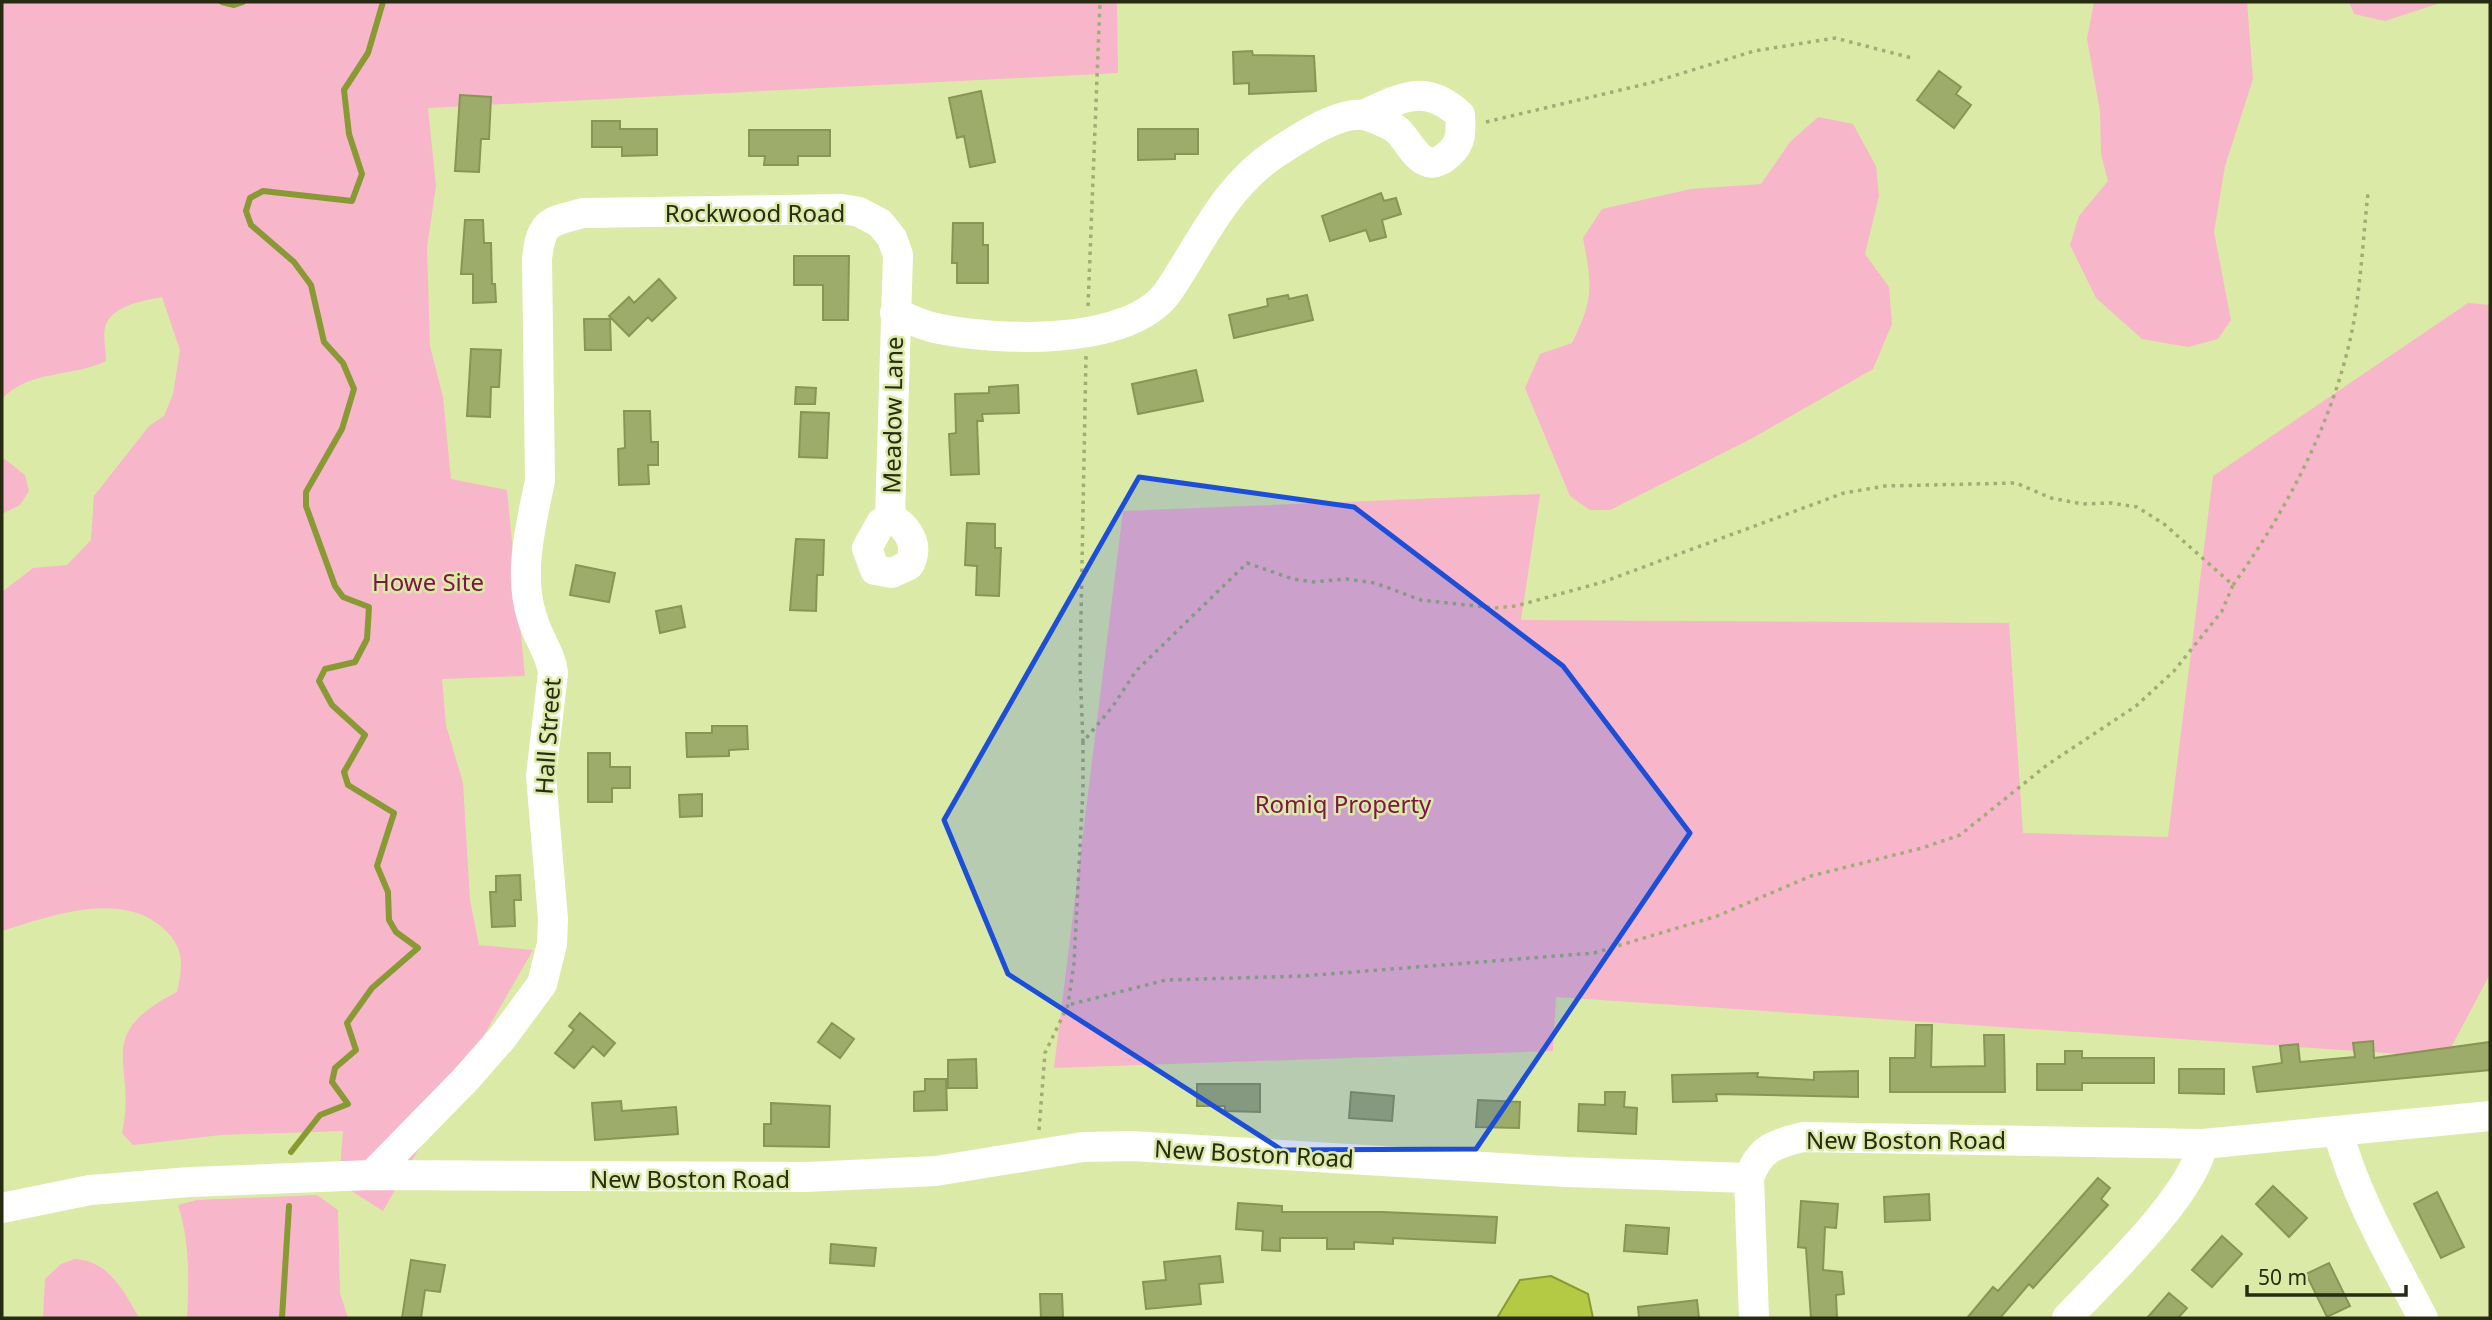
<svg xmlns="http://www.w3.org/2000/svg" width="2492" height="1320" font-family="'Noto Sans',sans-serif">
<style>
.green{fill:#f7b6ca}
.water{fill:#b4ca45;stroke:#899a35;stroke-width:2}
.lines{fill:none;stroke-linecap:round;stroke-linejoin:round}
.stream{stroke:#899a35;stroke-width:6}
.building{fill:#9eac6b;stroke:#889555;stroke-width:2}
.path{stroke:#a1ac76;stroke-width:3.5;stroke-dasharray:3.5 5;stroke-linecap:butt}
.minor{stroke:#fff;stroke-width:30}
.marked{fill:#1d4ed8;fill-opacity:0.2;stroke:#1d4ed8;stroke-width:5;stroke-linejoin:round}
.labels{text-anchor:middle;dominant-baseline:central;stroke-width:5;stroke-linejoin:round;paint-order:stroke}
.street-label{font-size:24px;fill:#262b11;stroke:#dceaa7}
.park-label{font-size:24px;fill:#821348;stroke:#dceaa7}
</style>
<rect width="100%" height="100%" fill="#dceaa7"/>
<path class="green" d="M2 2H1117L1118 73 428 108 436 186 427 247 430 346 443 397 451 479 507 490 525 676 442 679 446 725 463 783 470 900 479 945 533 950 383 1211 339 1183 343 1131 221 1135 133 1145 122 1133C138 1061 90 1037 177 992 183 965 185 948 163 928 121 890 50 916 2 931V592L33 568 67 565 91 540 94 496 149 426 164 416 173 394 180 350 162 297C143 301 112 305 105 327 103 337 106 351 106 361 71 378 30 369 2 399Z
M2094 2H2247L2253 79 2225 166 2214 232 2231 320 2218 339 2188 347 2142 339 2096 298 2070 245 2079 216 2108 181 2101 154 2100 111 2087 39Z
M2349 2H2443L2385 21 2354 14Z
M1818 117 1853 124 1876 166 1879 196 1865 254 1889 287 1892 324 1873 369 1751 439 1610 510H1590L1570 496 1525 388 1540 354 1572 343C1594 300 1592 285 1583 238L1602 209 1691 189 1761 184 1790 142Z
M2468 303 2490 305V974L2446 1057 1556 997 1553 1051 1054 1068 1123 511 1540 494 1521 620 2009 623 2023 833 2168 837 2213 476Z
M2 457 25 475 29 491 20 505 2 514Z
M317 1195 338 1210 340 1293 348 1318H187C189 1279 190 1242 178 1205L197 1200Z
M75 1259C109 1261 124 1291 139 1318H43L45 1279 61 1264Z"/>
<path class="water" d="M1551 1276 1588 1294 1593 1318H1497L1520 1280Z"/>
<g class="lines">
<path class="stream" d="M222 2 234 5 243 2
M291 1152 320 1115 348 1104 332 1082 335 1068 356 1050 347 1023 372 988 418 948 396 932 389 920 388 892 377 866 394 813 348 785 344 772 365 735 332 705 319 681 325 669 355 662 367 639 369 607 343 597 335 586 306 506V492L342 429 354 389 343 363 324 342 311 285 294 262 251 225 246 211 250 198 263 191 352 201 362 174 349 134 344 90 368 53 383 2
M282 1318 289 1206"/>
</g>
<path class="building" d="M1252 51 1253 55 1314 56 1316 91 1249 94V83L1234 84 1233 52Z
M1939 71 1961 87 1956 94 1971 105 1954 128 1917 100Z
M981 91 995 162 970 167 964 136 957 138 949 98Z
M460 95 491 97 489 139H481L479 172 455 171Z
M592 121H620V129H657V155L622 156V147H592Z
M1138 129H1198V154H1175V159L1138 160Z
M749 130H830V156H798V165H764L765 156H749Z
M1381 193 1384 201 1396 198 1401 214 1382 220 1386 237 1370 241 1366 230 1330 241 1322 216Z
M465 220H483L484 243H491L492 284H495L496 302 473 303V274H461Z
M953 223H983V245H988V283H957V263H952Z
M794 256H849L848 320H823V285H794Z
M659 279 676 298 652 321 648 317 629 336 609 316 629 297 634 303Z
M1288 295 1289 299 1307 295 1313 320 1234 338 1229 315 1268 306 1267 299Z
M584 319H610L611 350H585Z
M471 349 501 350 499 387H491L490 417 467 416Z
M1196 370 1203 401 1138 414 1132 384Z
M1018 385 1019 413 982 414 983 421H977L979 474 951 475 949 434 956 433 955 394 989 393V387Z
M796 387 816 388 815 404H795Z
M624 411H650L651 442H658V465H648L649 484 619 485 618 449 625 448Z
M801 412 829 413 827 458 799 457Z
M967 523 995 524V548H1001L999 596 976 595 977 566 965 565Z
M796 539 824 540 823 575H817L816 611 790 610Z
M576 565 615 573 609 602 570 595Z
M681 606 685 627 660 633 656 611Z
M712 726H747L748 749 729 750V756L687 757 686 733H712Z
M588 753H610V767H630V788H612V802H588Z
M702 794V816L680 817 679 795Z
M520 875 521 900H514L515 926 492 927 490 892H496V876Z
M580 1013 615 1043 604 1056 593 1046 574 1068 555 1053 574 1030 569 1026Z
M832 1023 854 1039 840 1058 818 1042Z
M1916 1025H1932L1931 1067 1985 1066 1984 1035H2004L2005 1092H1890V1058H1915Z
M2373 1041 2374 1058 2490 1042V1070L2257 1092 2253 1067 2282 1063 2280 1046 2298 1044 2300 1062 2355 1057 2353 1043Z
M2065 1051H2082V1058H2154V1083H2082V1090H2037V1064H2065Z
M976 1059 977 1088H948V1060Z
M2179 1069H2224V1094L2179 1093Z
M1858 1071V1097L1716 1094 1717 1101 1673 1102 1672 1075 1758 1073 1757 1077 1814 1080V1072Z
M925 1079H946L947 1110 914 1111V1092L925 1091Z
M1197 1084H1260V1112L1225 1111V1106H1197Z
M1351 1092 1394 1096 1392 1121 1349 1118Z
M1605 1092H1625L1624 1107 1637 1108 1636 1134 1578 1131 1579 1104 1605 1105Z
M1478 1100 1520 1102 1519 1128 1476 1127Z
M621 1101 622 1111 676 1107 678 1134 595 1140 592 1103Z
M771 1103 830 1106 829 1147 764 1146V1124H771Z
M2098 1178 2110 1188 2101 1199 2108 1205 2033 1288 2029 1284 2000 1318H1967L1993 1287 1998 1291Z
M2273 1186 2307 1218 2289 1237 2256 1204Z
M2437 1192 2464 1247 2441 1258 2414 1204Z
M1929 1194 1930 1220 1885 1222 1884 1197Z
M1801 1201 1838 1204 1836 1228 1825 1227 1823 1270 1842 1272 1844 1294 1836 1295 1837 1318H1811L1806 1248 1798 1247Z
M1238 1203 1282 1206V1212H1382L1497 1217 1495 1243 1393 1238V1244L1354 1242V1249H1327V1238H1280V1251L1262 1250 1263 1231 1236 1229Z
M1626 1225 1669 1228 1667 1254 1624 1251Z
M2222 1236 2242 1254 2212 1287 2192 1270Z
M831 1244 876 1248 874 1266 830 1263Z
M1220 1256 1223 1282 1199 1284 1201 1304 1146 1309 1143 1282 1166 1280 1164 1262Z
M411 1260 445 1265 440 1292 425 1290 421 1318H402Z
M2329 1263 2350 1306 2327 1317 2306 1274Z
M2169 1293 2187 1308 2178 1318H2147Z
M1040 1294H1062L1063 1318H1041Z
M1697 1300 1699 1318H1639L1638 1307Z"/>
<g class="lines">
<path class="path" d="M1486 122 1650 83 1754 51 1835 38 1912 58
M1088 306 1100 2
M2233 585C2287 510 2333 422 2352 331 2361 286 2363 238 2368 193
M1083 742 1080 668 1086 356
M1039 1130 1045 1053 1068 1005 1074 963 1083 789V742L1113 706 1136 671 1247 563 1293 579 1313 582 1346 579 1375 583 1421 600 1494 608 1516 606 1603 582 1844 493 1885 486 2016 483 2051 498 2082 504 2111 503 2137 507 2164 524 2233 585 2222 611 2174 671 2136 706 2047 765 1960 835 1922 848 1811 876 1717 916 1594 953 1303 976 1166 980 1068 1005"/>
<path class="minor" d="M895 313C908 318 921 325 935 328 996 341 1132 348 1170 289 1203 239 1225 187 1276 153 1298 139 1337 112 1363 115 1371 116 1391 125 1397 130 1411 142 1422 179 1449 154 1462 143 1461 131 1460 115 1425 82 1401 98 1363 115
M2338 1131C2355 1196 2392 1259 2423 1318
M372 1175 465 1080 502 1038 542 984 552 944 553 919 541 776 553 673C551 653 537 637 532 617 518 574 531 524 540 481L537 259C541 221 549 222 583 213L842 209 859 212 880 223 892 238 898 255 890 517 881 523 867 548 875 570 892 573 909 565C920 545 908 527 890 517
M1749 1178 1754 1318
M2 1208 90 1190 190 1182 372 1175 806 1177 936 1171 1083 1147 1132 1146 1566 1172 1749 1178C1759 1149 1774 1144 1803 1137L2203 1144 2490 1116
M2067 1318C2106 1276 2191 1198 2203 1144"/>
</g>
<path class="marked" d="M1139 477 1354 507 1563 666 1690 833 1476 1149 1282 1150 1008 974 944 820Z"/>
<g class="labels">
<g class="street-label">
<text x="755" y="212">Rockwood Road</text>
<text transform="translate(892 415) rotate(-89)">Meadow Lane</text>
<text transform="translate(547 736) rotate(-86)">Hall Street</text>
<text x="1906" y="1139">New Boston Road</text>
<text transform="translate(1254 1153) rotate(3)">New Boston Road</text>
<text x="690" y="1178">New Boston Road</text>
</g>
<g class="park-label">
<text x="428" y="581">Howe Site</text>
<text x="1343" y="803">Romiq Property</text>
</g>
</g>
<rect width="2492" height="1320" fill="none" stroke="#262b11" stroke-width="7"/>
<path d="M2247 1285v10h159v-10" fill="none" stroke="#262b11" stroke-width="3.5"/>
<text x="2258" y="1285" font-size="21" fill="#262b11" stroke="#dceaa7" stroke-width="5" paint-order="stroke">50 m</text>
</svg>
